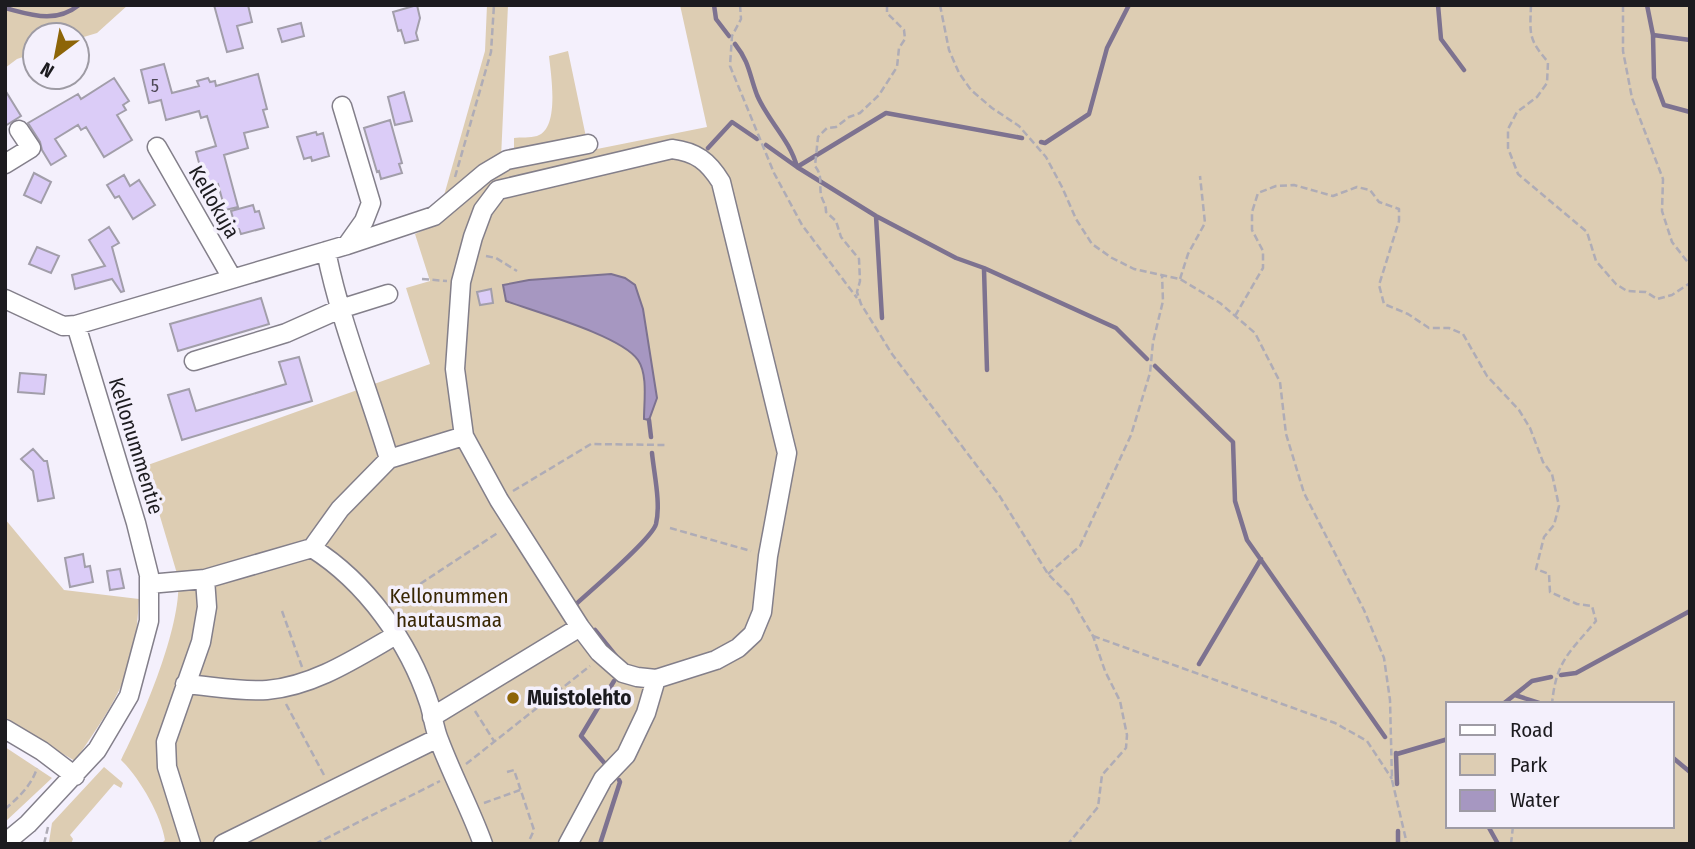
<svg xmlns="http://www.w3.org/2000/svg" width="1695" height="849" font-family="'Fira Sans Condensed',sans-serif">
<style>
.green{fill:#ddcdb3;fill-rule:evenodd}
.water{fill:#a697c1;stroke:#7d7290;stroke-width:2}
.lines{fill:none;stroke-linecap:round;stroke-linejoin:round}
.stream{stroke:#7d7290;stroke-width:4.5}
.building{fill:#dbccf7;stroke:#a29eaa;stroke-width:2}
.minor-casing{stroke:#837f8a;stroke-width:21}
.path{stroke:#afacb6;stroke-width:2.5;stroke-dasharray:7 3.5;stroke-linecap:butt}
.minor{stroke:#fff;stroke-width:18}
.poi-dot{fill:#8d6508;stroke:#f4f0fc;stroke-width:2.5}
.labels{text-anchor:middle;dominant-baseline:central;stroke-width:7;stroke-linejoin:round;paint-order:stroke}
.number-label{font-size:18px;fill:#4c4755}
.street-label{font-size:21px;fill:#1c1b1f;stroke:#f4f0fc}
.park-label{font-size:21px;fill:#392704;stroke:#f4f0fc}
.poi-label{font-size:21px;font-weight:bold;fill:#1c1b1f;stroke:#f4f0fc;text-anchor:start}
</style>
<rect width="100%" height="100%" fill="#f4f0fc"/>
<path class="green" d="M5 5H128L97 33 77 39V35H35V53L17 59 5 68Z
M487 5H508L501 158 443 199 485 51Z
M680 5H1690V844H161L165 840C161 815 139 777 121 760 143 717 183 624 178 577L145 466 430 364 406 288 430 281 415 234 441 222 490 177 512 166 707 127ZM1448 704H1672V826H1448Z
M568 51 586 137 514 155V138C521 137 530 138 537 136 560 129 551 75 549 56Z
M5 519 64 590 139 599C138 613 137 628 135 642 128 687 99 725 75 761L5 720Z
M5 747 52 778 5 822Z
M104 767 123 783 121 788 114 784 70 835 73 839 71 844H51L49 842 52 823Z"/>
<path class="water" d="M611 274 625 278 635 285 643 309 657 398 649 420 644 419C644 401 648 375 638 360 622 336 536 312 506 301L503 285 529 280Z"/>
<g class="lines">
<path class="stream" d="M714 5 716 19 729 36
M1438 5 1441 39 1464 70
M1647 5 1653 35 1654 78 1664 105 1690 112
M5 8C32 15 55 24 79 5
M1653 35 1690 40
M735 44C750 63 749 74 757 95 768 121 790 140 797 167L876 216 956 258 984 268 1116 328 1147 359
M1041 142 1045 143 1089 114 1107 48 1129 5
M766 145 797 167 886 113 1022 138
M708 148 732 122 757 139
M876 216 882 318
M984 269 987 370
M1155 366 1233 442 1235 501 1247 540 1385 737
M649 420 651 437
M577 607 575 605C590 591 652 539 656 524 661 503 654 474 652 453
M595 630 616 656
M1199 664 1261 559
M1561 675 1576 673 1690 611
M1515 695 1542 704
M1503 704 1532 681 1551 677
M1396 753 1397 784
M1397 754 1448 739
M1672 757 1690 772
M607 766 581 736 614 681
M1488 826 1498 844
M1398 831V844
M600 844 620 782 619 780"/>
</g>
<path class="building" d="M214 5H248L252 22 237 26 243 48 227 52Z
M417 5 420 18 416 33 418 40 405 43 401 30 398 31 393 12Z
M301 23 304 36 282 42 278 29Z
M164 64 172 93 199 86 197 81 208 78 210 82 215 81 216 86 258 74 267 109 263 110 268 127 244 133 248 148 224 155 238 207 225 210 218 184 209 186 207 180 204 181 196 152 216 146 207 116 201 118 199 111 166 120 161 100 149 103 141 70Z
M114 78 129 101 123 105 126 110 117 115 132 140 104 157 86 127 81 130 78 125 55 139 66 156 51 165 42 150 40 142 28 123 78 94 81 99Z
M5 90 21 116 5 126Z
M404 92 412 121 395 125 388 97Z
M390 120 402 163 399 164 402 173 381 179 379 171 377 172 364 128Z
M316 132 317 135 323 133 329 156 312 161 311 157 304 159 297 137Z
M34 173 51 182 41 203 24 195Z
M124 175 130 186 139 180 155 205 133 219 119 196 115 198 107 185Z
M253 205 255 212 259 211 264 228 241 234 239 229H236L231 211Z
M109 227 119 243 112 247 124 291 121 292 112 279 75 289 72 275 105 266 89 240Z
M37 247 59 256 51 273 29 264Z
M491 289 493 303 480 305 477 292Z
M261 298 269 324 178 351 170 324Z
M299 357 312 401 182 440 168 395 189 389 196 411 286 384 279 362Z
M20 373 46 375 44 394 18 392Z
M33 449 44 461H47L54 498 38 501 33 471 21 459Z
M83 554 85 567 90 566 93 582 70 587 65 558Z
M120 569 124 588 110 590 107 571Z"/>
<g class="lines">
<g class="minor-casing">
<path id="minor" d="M157 147 232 278
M672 149C696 152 708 161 721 182L787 453 768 556 762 612 753 634 738 648 716 660 656 679 637 677 623 673 599 652 580 627 499 500 464 436 455 369 461 282 473 237 483 210 498 190Z
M5 164 31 148 19 130
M347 245 434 216 485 173 507 160 588 144
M326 251C340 321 368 389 389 459
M5 299 63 326 76 325 347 245 364 221 371 203 342 106
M194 361 286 333 340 309 388 294
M312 548C366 582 409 642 429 703 433 715 434 728 439 740 452 775 470 808 483 844
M149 584 205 579 312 548 340 509 389 459 464 436
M185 684C211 686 241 692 267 690 314 686 356 658 396 635
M432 717 580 627
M5 729 42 751 75 776
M5 843 28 824 97 750 129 696 149 621V575L136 523 76 325
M191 844 167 767 166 742 201 642 207 607 205 579
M223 844 438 738
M568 844 603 779 626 755 646 713 656 679"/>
</g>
<path class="path" d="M740 5 741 19 732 36 730 66 774 173 802 225 857 298
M887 5V13L904 30 905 39 899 48 897 67 879 95 860 113 849 117 836 127 827 128 818 137 815 166C823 176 819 183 821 195 823 202 826 204 826 212L836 221 841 237 859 259 860 281 857 292 861 304 892 354 999 495 1048 574 1069 595 1093 636 1105 671 1120 701 1127 735 1126 748 1102 775 1098 807 1068 844
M940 5 949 50 959 73 971 90 992 108 1019 126 1046 157 1062 187 1076 219 1092 244 1112 258 1134 269 1180 279 1220 303 1255 333 1280 382 1286 434 1304 493 1364 610 1384 658 1390 700 1392 780 1407 844
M1531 5C1530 34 1528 39 1548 62L1547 83 1537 97 1517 112 1508 129V148L1518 174 1587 232 1596 261 1616 284 1627 291 1646 292 1657 299 1672 295 1690 283
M1623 5V51L1632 98 1663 179 1662 211 1672 242 1690 265
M455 177 491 52 494 5
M486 256 496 258 517 271
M422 279 447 281
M1180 279 1188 254 1205 223 1200 176
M1235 316 1263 268V251L1252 230V212L1258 193 1276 186 1294 185 1333 196 1357 187 1370 190 1379 202 1399 209V221L1379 285 1384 304 1408 314 1429 328H1449L1463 334 1487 376 1519 410 1530 428 1543 462 1552 474 1559 506 1554 525 1544 537 1536 569 1549 574 1550 592 1577 604 1592 606 1596 621C1569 653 1556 661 1552 704
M513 491 591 444 665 445
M670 528 751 551
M1048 574 1080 546 1131 435 1150 373 1153 342 1163 301 1162 275
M394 601 499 532
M282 611 302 667
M1093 636 1335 723 1367 741 1392 779
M286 704 324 775
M475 711 494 741
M466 764 590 666
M507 772 514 770 534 830 529 841 530 844
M484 803 520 790
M5 809C18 798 32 785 37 768
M44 844 48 827
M315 844 440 781
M1511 844 1513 826"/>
<use href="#minor" class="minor"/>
</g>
<circle class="poi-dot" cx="513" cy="698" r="7"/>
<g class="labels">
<g class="number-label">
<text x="155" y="86">5</text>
</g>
<g class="street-label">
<text transform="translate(214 202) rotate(60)">Kellokuja</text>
<text transform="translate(136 446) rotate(73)">Kellonummentie</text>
</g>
<g class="park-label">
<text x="449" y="596">Kellonummen<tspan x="449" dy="24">hautausmaa</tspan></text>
</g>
<g class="poi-label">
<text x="527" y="698">Muistolehto</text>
</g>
</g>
<rect width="1695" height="849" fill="none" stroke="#1c1b1f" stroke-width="14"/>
<rect x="1446" y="702" width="228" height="126" fill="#f4f0fc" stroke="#9e9ba4" stroke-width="2"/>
<rect x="1460" y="725" width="35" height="10" fill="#ffffff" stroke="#9e9ba4" stroke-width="2"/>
<text x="1510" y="737" font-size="21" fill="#1c1b1f">Road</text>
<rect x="1460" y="754" width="35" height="21" fill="#ddcdb3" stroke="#9e9ba4" stroke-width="2"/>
<text x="1510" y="772" font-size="21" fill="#1c1b1f">Park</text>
<rect x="1460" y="790" width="35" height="21" fill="#a697c1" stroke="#9e9ba4" stroke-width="2"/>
<text x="1510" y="807" font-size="21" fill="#1c1b1f">Water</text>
<g transform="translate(56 56) rotate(212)"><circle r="33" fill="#f4f0fc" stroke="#9e9ba4" stroke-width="2"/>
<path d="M0-5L12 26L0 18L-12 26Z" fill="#8d6508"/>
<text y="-10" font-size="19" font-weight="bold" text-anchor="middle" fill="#1c1b1f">N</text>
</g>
</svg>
